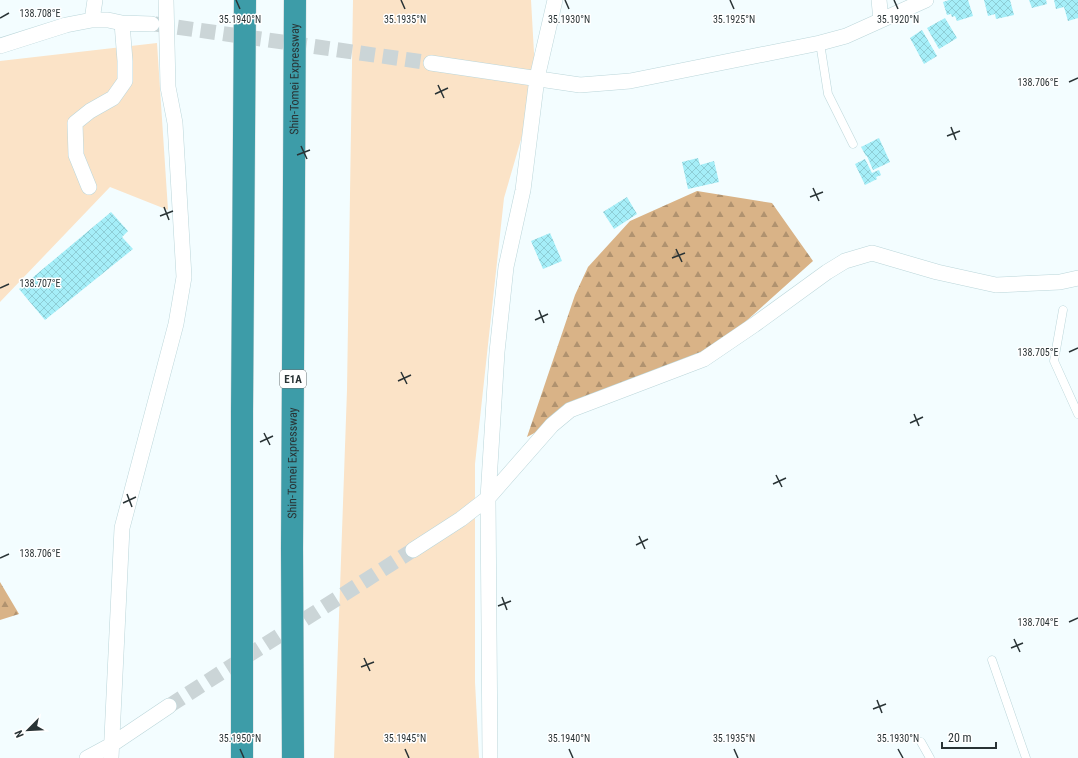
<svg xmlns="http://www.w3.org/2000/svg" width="1078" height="758" font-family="'Roboto Condensed',sans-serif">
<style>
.grass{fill:#fbe3c7}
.forest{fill:url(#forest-firs)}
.building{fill:url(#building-cross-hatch)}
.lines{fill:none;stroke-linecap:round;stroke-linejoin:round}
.street-tunnel{stroke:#cbd5d7;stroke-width:15;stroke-dasharray:15 8;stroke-linecap:butt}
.lane-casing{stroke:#bbd6da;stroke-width:9}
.street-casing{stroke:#bbd6da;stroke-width:16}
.highway-casing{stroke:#d8dadb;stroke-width:23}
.lane{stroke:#fff;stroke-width:8}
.street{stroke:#fff;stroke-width:15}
.highway{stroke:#3d9ca8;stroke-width:22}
.ticks{fill:none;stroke:#293335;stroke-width:1.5}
.labels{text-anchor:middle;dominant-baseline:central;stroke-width:3;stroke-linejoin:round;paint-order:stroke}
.shield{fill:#fff;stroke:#697072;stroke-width:1}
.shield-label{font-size:11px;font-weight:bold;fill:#293335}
.street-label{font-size:12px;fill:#293335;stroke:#fff}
.ticks-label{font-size:10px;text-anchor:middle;fill:#293335;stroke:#fff;stroke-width:3;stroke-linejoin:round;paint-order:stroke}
</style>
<defs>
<pattern id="forest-firs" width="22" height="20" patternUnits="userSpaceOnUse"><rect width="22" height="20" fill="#d9b387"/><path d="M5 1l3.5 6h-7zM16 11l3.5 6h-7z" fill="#b0926f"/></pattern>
<pattern id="building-cross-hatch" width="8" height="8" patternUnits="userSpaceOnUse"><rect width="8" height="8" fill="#a5eef8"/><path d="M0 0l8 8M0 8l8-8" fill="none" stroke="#8ecdd5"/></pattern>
</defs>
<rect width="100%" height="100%" fill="#f3fdff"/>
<path class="grass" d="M353 0H531L536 88 504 198 475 464V682L479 758H334L347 390Z
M157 43 168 210 110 187 0 302V61Z"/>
<path class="forest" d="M697 191 772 203 813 261 704 359 601 397 527 437 575 295 588 267 630 221Z
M0 582 19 614 0 620Z"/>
<path class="building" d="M949 0H968L973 16 957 21 955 16 952 17 951 14 947 15 943 2Z
M984 0H1010L1014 15 996 19 995 14 988 16Z
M1029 0H1046L1047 4 1032 8Z
M1054 0H1078V18L1068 21 1064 7 1056 9Z
M945 18 957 38 939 49 927 28Z
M922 30 937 56 924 64 910 38Z
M879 138 890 162 873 170 867 156H866L861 147Z
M698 158 700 165 714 161 719 182 688 189 682 162Z
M865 159 872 173 879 170 881 175 876 177 877 179 865 185 855 164Z
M627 197 637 214 614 229 603 212Z
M111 212 128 231 122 237 133 249 45 320 19 289Z
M550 233 562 261 543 269 531 241Z"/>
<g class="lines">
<path class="street-tunnel" d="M155 24 431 63
M169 706 413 550"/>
<g class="lane-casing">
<path id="lane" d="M820 43 828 94 853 144
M1063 310 1054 361 1078 414
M992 660 1026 758
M921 742 930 758"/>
</g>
<g class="street-casing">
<path id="street" d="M879 0 881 20
M92 20 95 0
M0 46 66 25 92 20H108L122 23 152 24
M431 63 580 85 630 81 820 43 846 36 926 0
M89 187 76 155 75 123 90 111 113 98 125 81V61L122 23
M413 550 461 519 488 498 552 425 570 410 704 359 754 325 827 272 845 261 872 253 937 272 996 285 1060 282 1078 278
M87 758 111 745 169 706
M111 758 122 528 176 324 184 277 175 123 168 87 166 0
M490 758 488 498 497 352 506 267 523 190 537 78 555 0"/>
</g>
<g class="highway-casing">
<g id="highway">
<path d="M242 758V412L245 0"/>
<path id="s1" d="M293 758 292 549 295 0"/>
</g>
</g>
<use href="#lane" class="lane"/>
<use href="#street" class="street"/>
<use href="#highway" class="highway"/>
</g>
<path class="ticks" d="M236 0 240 9M401 0 405 9M565 0 569 9M730 0 734 9M894 0 898 9M0 18 9 13M1069 82 1078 78M438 85 444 98M435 94 448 88M951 127 956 140M947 136 960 131M301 146 307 159M297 155 310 150M813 188 819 201M810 197 823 192M164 207 169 220M160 216 173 211M676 249 682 262M672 258 685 253M0 288 9 284M539 310 544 323M535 320 548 314M1069 352 1078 348M401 372 407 384M398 381 411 375M914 414 919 426M910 423 923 417M264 433 270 445M260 442 273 436M776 475 782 487M773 484 786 478M127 494 132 507M123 503 136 497M639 536 645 549M636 545 648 539M0 558 9 554M502 597 507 610M498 606 511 601M1069 622 1078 618M1014 639 1020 652M1011 648 1023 643M364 658 370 671M361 667 374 662M877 700 882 713M873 709 886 704M240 749 244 758M405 749 409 758M569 749 573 758M734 749 738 758M898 749 903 758"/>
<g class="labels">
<rect class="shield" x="280" y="370" width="26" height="18" rx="3"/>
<g class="shield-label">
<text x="293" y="379">E1A</text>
</g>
<g class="street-label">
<text stroke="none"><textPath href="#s1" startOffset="679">Shin-Tomei Expressway</textPath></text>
<text stroke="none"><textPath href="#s1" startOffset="295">Shin-Tomei Expressway</textPath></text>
</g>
</g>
<g class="ticks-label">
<text x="40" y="17">138.708°E</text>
<text x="240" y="23">35.1940°N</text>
<text x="405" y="23">35.1935°N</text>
<text x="569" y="23">35.1930°N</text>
<text x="734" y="23">35.1925°N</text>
<text x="898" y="23">35.1920°N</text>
<text x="1038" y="86">138.706°E</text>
<text x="40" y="287">138.707°E</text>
<text x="1038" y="356">138.705°E</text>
<text x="40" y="557">138.706°E</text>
<text x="1038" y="626">138.704°E</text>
<text x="240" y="742">35.1950°N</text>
<text x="405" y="742">35.1945°N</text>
<text x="569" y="742">35.1940°N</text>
<text x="734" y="742">35.1935°N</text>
<text x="898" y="742">35.1930°N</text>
</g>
<g transform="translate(28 730) rotate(246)" stroke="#ffffff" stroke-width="3" paint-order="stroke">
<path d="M0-3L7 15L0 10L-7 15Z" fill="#293335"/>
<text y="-6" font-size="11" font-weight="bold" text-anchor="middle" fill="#293335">N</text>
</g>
<path d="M942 742v6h54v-6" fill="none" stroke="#293335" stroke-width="2"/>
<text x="948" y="742" font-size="12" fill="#293335" stroke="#ffffff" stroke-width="3" paint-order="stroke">20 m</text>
</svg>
